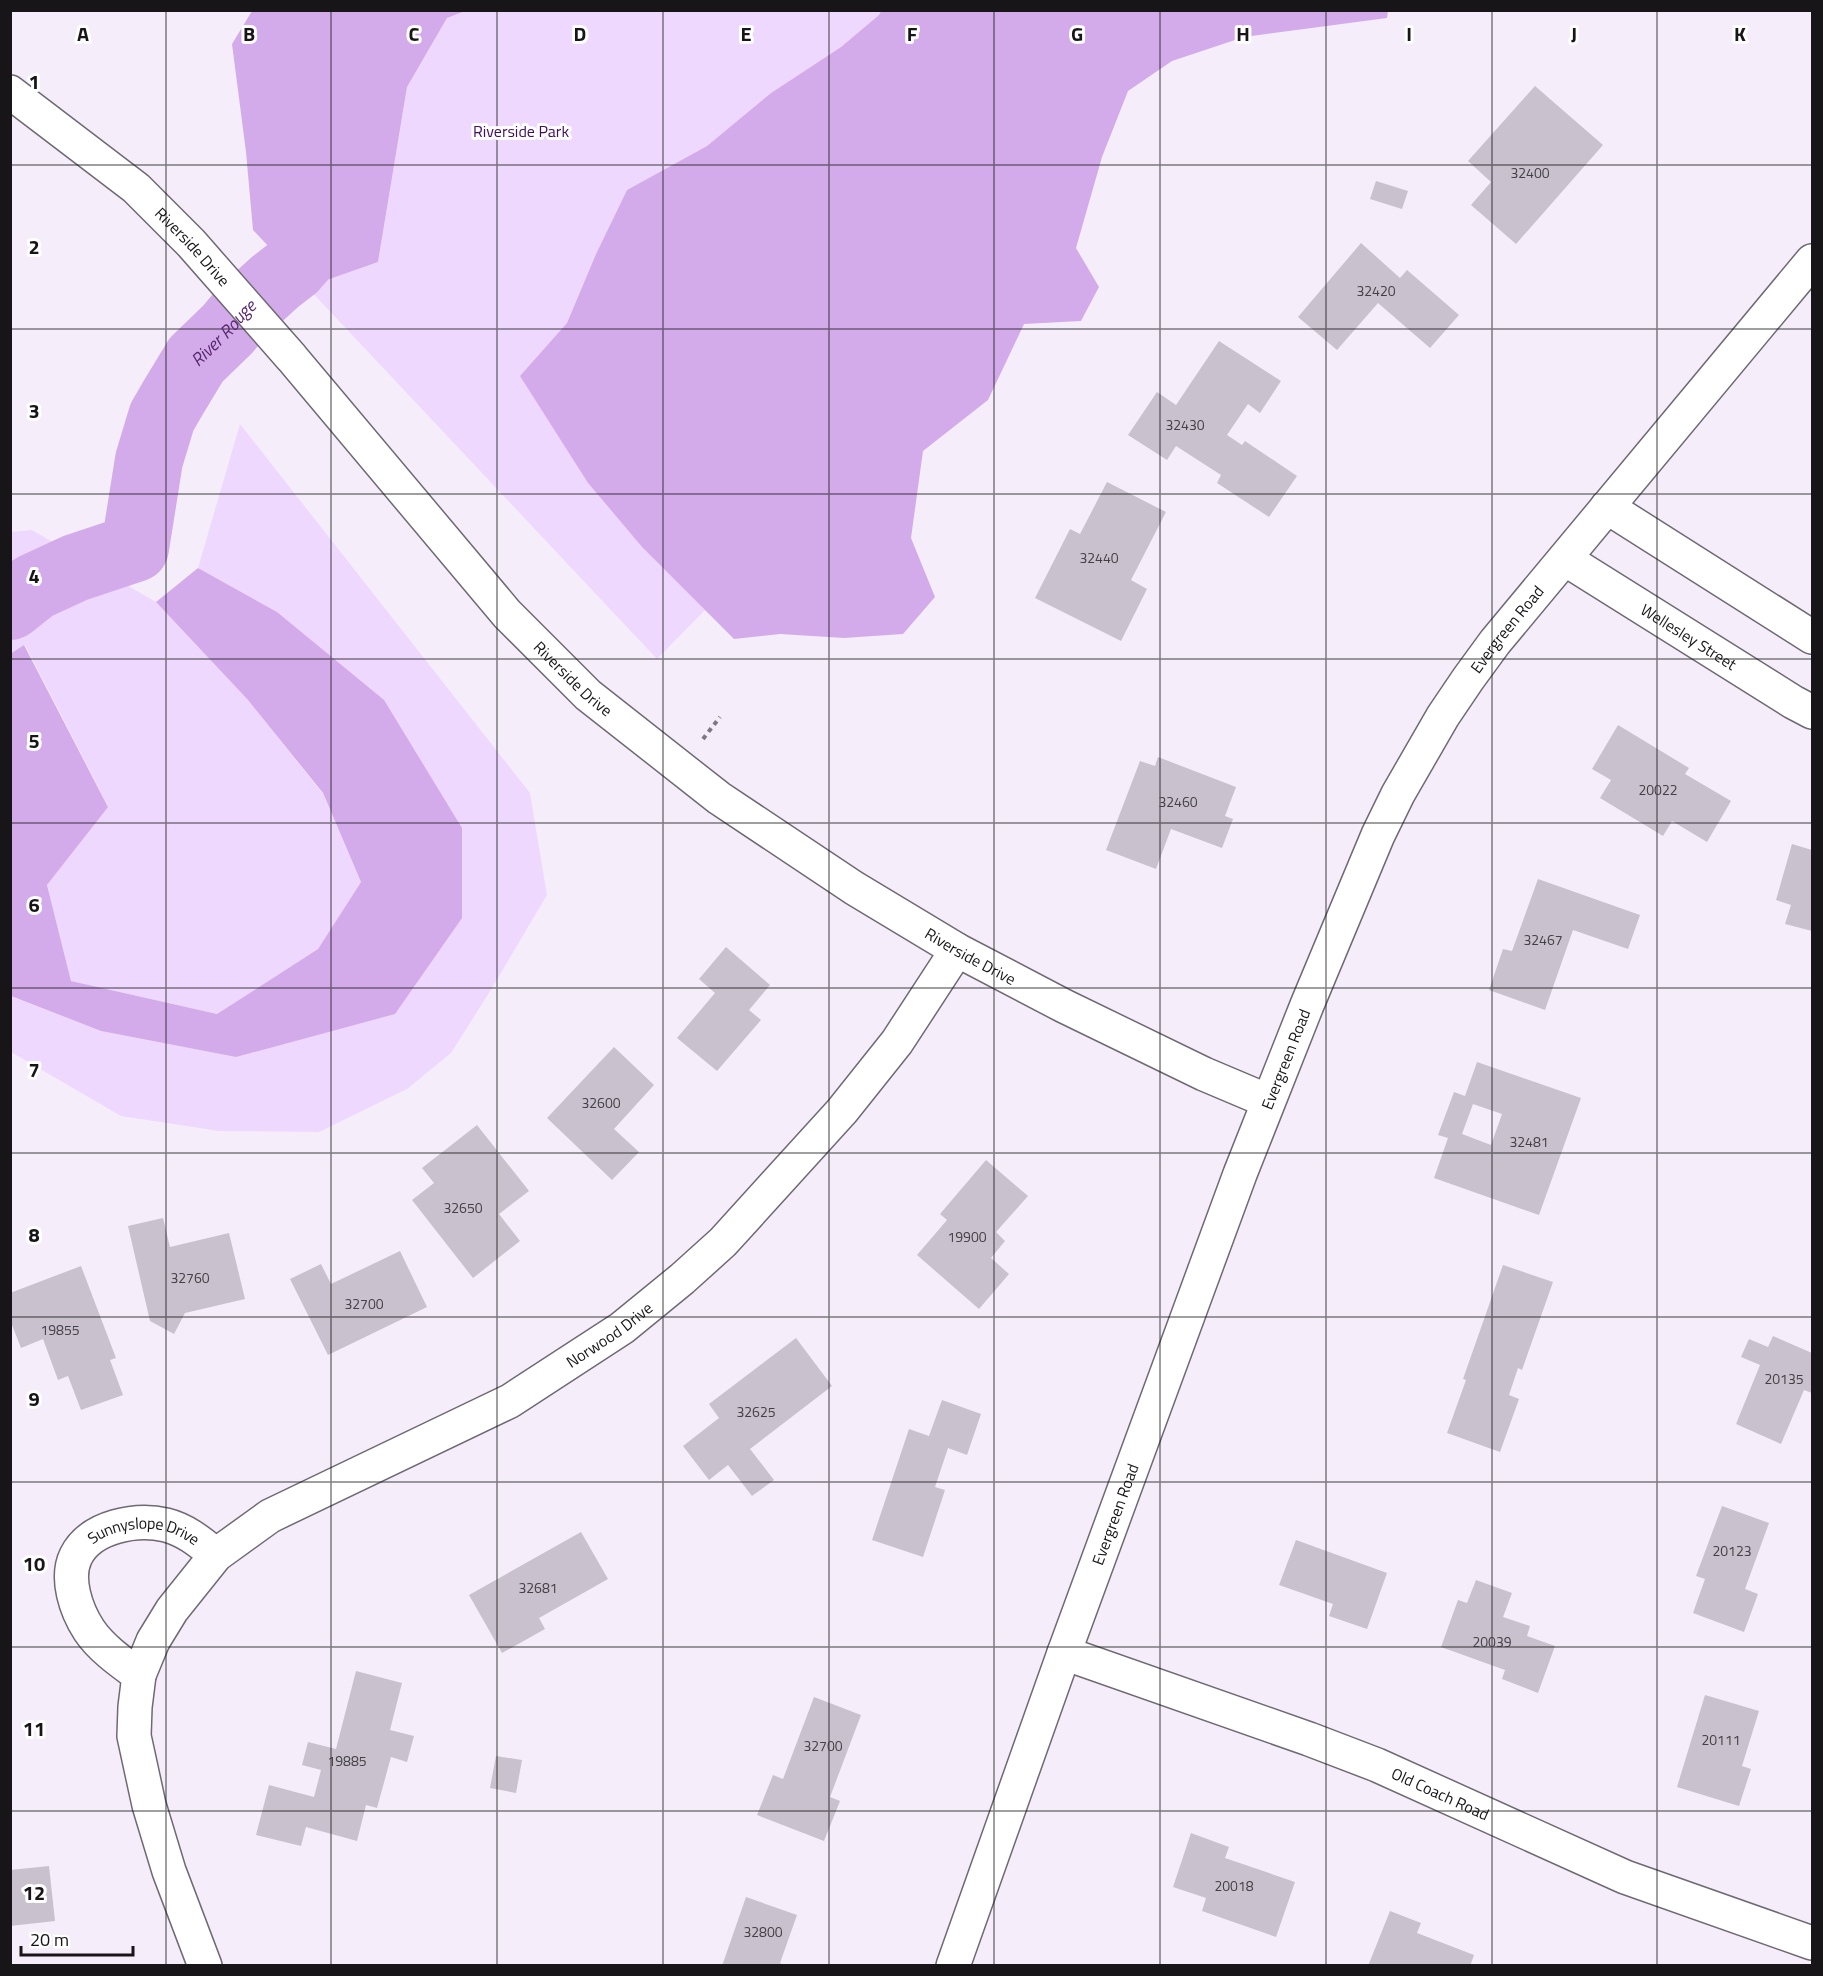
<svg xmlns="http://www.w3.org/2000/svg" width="1823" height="1976" font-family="'Titillium Web',sans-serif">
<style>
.green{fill:#efd8fd}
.water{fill:#d4abea}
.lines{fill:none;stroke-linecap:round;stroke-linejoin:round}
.river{stroke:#d4abea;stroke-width:68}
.building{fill:#c9c1cd;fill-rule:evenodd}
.minor-casing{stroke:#706974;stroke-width:36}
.tertiary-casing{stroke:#706974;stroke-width:36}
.path{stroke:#7d7880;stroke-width:4;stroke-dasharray:4.5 4.5;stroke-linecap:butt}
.minor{stroke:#fff;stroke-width:33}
.tertiary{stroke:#fff;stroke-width:33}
.grid{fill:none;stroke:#181519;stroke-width:1.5;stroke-opacity:0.55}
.labels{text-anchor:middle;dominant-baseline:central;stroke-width:6;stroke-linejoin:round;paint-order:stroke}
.number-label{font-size:14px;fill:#444046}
.park-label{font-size:16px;fill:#420e59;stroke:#fefefe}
.street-label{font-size:16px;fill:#181519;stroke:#fefefe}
.water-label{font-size:18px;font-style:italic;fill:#592771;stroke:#fefefe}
.grid-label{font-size:20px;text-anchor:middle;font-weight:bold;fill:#181519;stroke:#fefefe;stroke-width:6;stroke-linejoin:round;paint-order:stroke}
</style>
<rect width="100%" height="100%" fill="#f5eefa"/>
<path class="green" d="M465 10 881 11 879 15 841 47 771 93 707 146 627 190 596 254 567 323 521 376 588 483 642 547 705 610 657 659 307 287 378 262 407 87 447 18Z
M240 424 530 793 547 895 489 993 451 1053 407 1089 319 1132 219 1131 121 1116 11 1052 10 996 101 1031 236 1057 462 918 277 612 198 568Z
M32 530 156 602 248 700 323 794 361 882 318 949 217 1014 71 981 47 885 108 806 25 645 11 654V532Z"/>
<path class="water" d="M252 11H465L447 18 407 87 378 262 307 287 253 230 246 152 232 44Z
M881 11H1388L1387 18 1244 37 1172 61 1128 91 1102 157 1076 248 1099 287 1081 321 1024 324 988 400 923 451 911 538 935 597 903 634 844 638 780 634 734 639 642 547 588 483 520 376 567 323 596 254 627 190 707 146 771 93 841 47 879 15Z
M198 568 277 612 384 700 462 828V918L395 1014 236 1057 101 1031 11 996 10 654 24 645 108 807 47 885 71 981 217 1014 318 949 361 882 323 793 248 700 156 602Z"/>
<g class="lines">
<path class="river" id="s1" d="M10 606 34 587 75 568 135 548 149 460 162 417 173 398 196 360 228 329 242 312 275 282 293 268 307 252 343 194"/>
</g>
<path class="building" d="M1535 86 1603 145 1516 244 1471 205 1491 182 1468 161Z
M1376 181 1408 191 1402 209 1370 199Z
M1361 243 1400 278 1407 270 1459 315 1430 348 1378 303 1337 350 1298 317Z
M1219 341 1281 381 1260 413 1248 404 1227 435 1242 445 1245 441 1297 476 1269 517 1217 483 1221 475 1176 446 1167 460 1128 435 1157 392 1176 405Z
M1107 482 1166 512 1131 580 1147 589 1121 641 1035 598 1070 529 1080 534Z
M1618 725 1689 768 1685 774 1731 801 1707 842 1672 821 1663 836 1600 798 1611 780 1592 769Z
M1158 757 1236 787 1225 816 1233 819 1222 848 1171 829 1156 869 1106 850 1140 761 1155 766Z
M1792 844 1812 850V931L1785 924 1791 905 1776 900Z
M1538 879 1640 915 1628 949 1573 930 1545 1010 1489 990 1503 949 1512 951Z
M726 947 770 985 749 1010 761 1020 717 1071 677 1038 715 993 699 979Z
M614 1047 654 1085 614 1129 639 1152 612 1180 547 1118Z
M1477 1062 1581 1098 1539 1215 1434 1178 1448 1138 1438 1135 1454 1092 1465 1096ZM1473 1104 1502 1114 1491 1145 1462 1134Z
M477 1125 529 1191 499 1214 520 1241 473 1278 412 1200 434 1183 422 1168Z
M986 1160 1028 1196 996 1232 1005 1241 991 1258 1009 1274 979 1309 917 1255 947 1220 940 1214Z
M163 1218 170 1247 229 1233 245 1299 185 1313 174 1334 150 1321 128 1226Z
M400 1251 427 1307 328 1355 290 1279 321 1264 331 1284Z
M1503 1265 1553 1282 1522 1370 1518 1368 1509 1395 1519 1399 1500 1452 1447 1433 1466 1380 1463 1379Z
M81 1266 116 1358 110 1360 123 1395 81 1410 68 1376 58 1380 43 1339 21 1348 10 1320V1293Z
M1773 1336 1812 1353V1393L1804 1390 1781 1444 1736 1424 1760 1365 1741 1357 1749 1339 1768 1347Z
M796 1338 832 1386 750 1449 774 1480 752 1496 728 1465 709 1480 683 1446 719 1418 709 1404Z
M942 1400 981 1414 967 1455 948 1448 935 1487 945 1490 923 1557 872 1540 909 1429 929 1436Z
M1722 1506 1769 1523 1745 1589 1758 1594 1744 1632 1693 1613 1705 1579 1696 1576Z
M581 1532 608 1579 539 1618 545 1629 502 1653 469 1595Z
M1296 1540 1387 1573 1367 1629 1329 1616 1333 1604 1279 1585Z
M1476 1580 1512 1593 1503 1617 1530 1626 1527 1636 1555 1646 1538 1693 1502 1679 1505 1670 1441 1647 1458 1600 1467 1603Z
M356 1671 402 1683 390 1730 414 1736 407 1762 391 1757 377 1808 366 1805 357 1841 306 1827 301 1846 256 1835 269 1785 314 1797 321 1770 302 1765 308 1742 336 1749Z
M1705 1695 1759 1711 1742 1766 1751 1769 1739 1806 1677 1787Z
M814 1697 861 1715 830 1797 840 1801 824 1841 757 1815 773 1775 783 1779Z
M496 1756 522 1760 516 1793 490 1788Z
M1191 1833 1229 1847 1225 1858 1295 1882 1276 1937 1202 1911 1206 1898 1173 1887Z
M49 1866 55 1921 10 1926V1870Z
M746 1897 797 1915 780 1963 785 1966H722Z
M1390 1911 1421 1923 1417 1933 1474 1955 1470 1966H1368Z"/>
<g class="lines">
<g class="minor-casing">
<g id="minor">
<path id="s2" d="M10 92 136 188 191 243 292 358 507 614 588 695 719 798 854 888 957 950 1064 1006 1204 1074 1268 1101"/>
<path d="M1607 507 1812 637"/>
<path id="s3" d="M1565 559 1793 702 1812 712"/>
<path id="s4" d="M1064 1653 1309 1739 1377 1765 1625 1877 1812 1943"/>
<path id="s5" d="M139 1675C121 1662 101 1648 89 1630 76 1610 65 1578 76 1556 91 1526 137 1518 166 1525 186 1530 201 1543 216 1555"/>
<path id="s6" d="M205 1966 169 1871 149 1805 134 1736 135 1707 139 1675 153 1641 172 1610 216 1555 270 1516 510 1401 622 1328 682 1279 723 1242 842 1111 897 1042 957 950"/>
</g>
</g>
<g class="tertiary-casing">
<g id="tertiary">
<path id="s7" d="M953 1966 1064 1653 1240 1174 1307 1005 1378 835 1398 794 1443 716 1468 679 1495 642 1812 261"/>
</g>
</g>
<path class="path" d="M703 739 720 717"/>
<use href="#minor" class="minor"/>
<use href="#tertiary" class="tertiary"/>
</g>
<path class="grid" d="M166 10V1966M331 10V1966M497 10V1966M663 10V1966M829 10V1966M994 10V1966M1160 10V1966M1326 10V1966M1492 10V1966M1657 10V1966M10 165H1812M10 329H1812M10 494H1812M10 659H1812M10 823H1812M10 988H1812M10 1153H1812M10 1317H1812M10 1482H1812M10 1647H1812M10 1811H1812"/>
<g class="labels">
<g class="number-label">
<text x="1530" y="172">32400</text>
<text x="1376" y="290">32420</text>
<text x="1185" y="424">32430</text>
<text x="1099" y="557">32440</text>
<text x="1658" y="789">20022</text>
<text x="1178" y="801">32460</text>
<text x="1543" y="939">32467</text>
<text x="601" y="1102">32600</text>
<text x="1529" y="1141">32481</text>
<text x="463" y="1207">32650</text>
<text x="967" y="1236">19900</text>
<text x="190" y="1277">32760</text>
<text x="364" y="1303">32700</text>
<text x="60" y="1329">19855</text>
<text x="1784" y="1378">20135</text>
<text x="756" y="1411">32625</text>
<text x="1732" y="1550">20123</text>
<text x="538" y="1587">32681</text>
<text x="1492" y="1641">20039</text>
<text x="1721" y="1739">20111</text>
<text x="823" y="1745">32700</text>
<text x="347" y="1760">19885</text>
<text x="1234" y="1885">20018</text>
<text x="763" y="1931">32800</text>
</g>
<g class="park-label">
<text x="521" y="131">Riverside Park</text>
</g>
<g class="street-label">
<text stroke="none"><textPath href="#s2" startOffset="240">Riverside Drive</textPath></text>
<text stroke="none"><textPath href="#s7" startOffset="1452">Evergreen Road</textPath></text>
<text stroke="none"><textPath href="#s3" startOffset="146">Wellesley Street</textPath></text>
<text stroke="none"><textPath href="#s2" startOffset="816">Riverside Drive</textPath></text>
<text stroke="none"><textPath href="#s2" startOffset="1302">Riverside Drive</textPath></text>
<text stroke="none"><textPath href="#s7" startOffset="966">Evergreen Road</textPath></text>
<text stroke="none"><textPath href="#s6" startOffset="898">Norwood Drive</textPath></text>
<text stroke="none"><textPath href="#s7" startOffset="480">Evergreen Road</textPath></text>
<text stroke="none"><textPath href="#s5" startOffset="225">Sunnyslope Drive</textPath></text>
<text stroke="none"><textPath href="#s4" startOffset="402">Old Coach Road</textPath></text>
</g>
<g class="water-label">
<text stroke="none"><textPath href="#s1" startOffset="378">River Rouge</textPath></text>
</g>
</g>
<g class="grid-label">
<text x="83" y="41">A</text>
<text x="249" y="41">B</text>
<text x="414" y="41">C</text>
<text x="580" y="41">D</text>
<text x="746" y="41">E</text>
<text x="912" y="41">F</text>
<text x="1077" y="41">G</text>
<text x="1243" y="41">H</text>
<text x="1409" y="41">I</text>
<text x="1574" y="41">J</text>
<text x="1740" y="41">K</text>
<text x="34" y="89">1</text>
<text x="34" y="254">2</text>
<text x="34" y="418">3</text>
<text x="34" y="583">4</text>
<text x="34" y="748">5</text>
<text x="34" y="912">6</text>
<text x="34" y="1077">7</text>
<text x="34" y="1242">8</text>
<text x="34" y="1406">9</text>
<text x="34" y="1571">10</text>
<text x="34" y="1736">11</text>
<text x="34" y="1900">12</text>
</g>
<rect width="1823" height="1976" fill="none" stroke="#181519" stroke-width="24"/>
<path d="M21 1946v9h112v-9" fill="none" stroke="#181519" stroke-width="3"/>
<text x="30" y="1946" font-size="18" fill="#181519" stroke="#fefefe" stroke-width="4.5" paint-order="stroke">20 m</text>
</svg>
